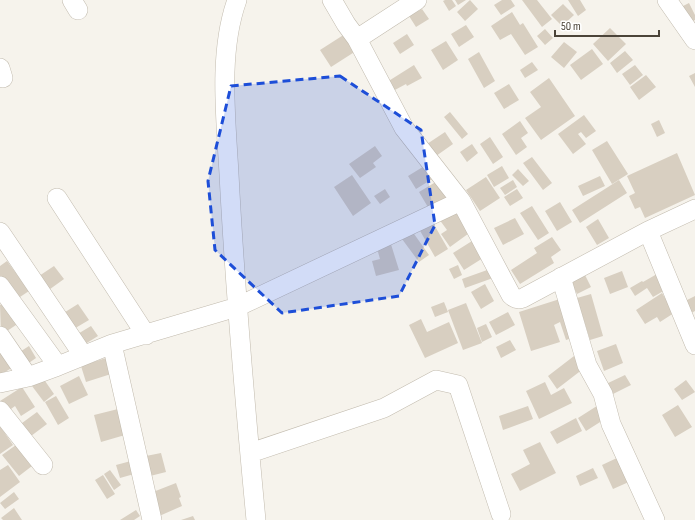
<svg xmlns="http://www.w3.org/2000/svg" width="695" height="520" font-family="'Sofia Sans Condensed',sans-serif">
<style>
.building{fill:#d8cfc1}
.lines{fill:none;stroke-linecap:round;stroke-linejoin:round}
.minor-casing{stroke:#c2bbae;stroke-width:20}
.minor{stroke:#fff;stroke-width:19}
.marked{fill:#1d4ed8;fill-opacity:0.2;stroke:#1d4ed8;stroke-width:3;stroke-dasharray:8 5;stroke-linejoin:round}
</style>
<rect width="100%" height="100%" fill="#f6f3ec"/>
<path class="building" d="M445 0H452L456 6 449 11 443 1Z
M455 0H466L458 5Z
M470 0 478 9 465 21 457 12Z
M502 0H511L515 6 501 15 494 5Z
M522 0H537L552 19 542 27Z
M568 0H580L586 10 578 16Z
M689 3 695 15V20L690 22 683 6Z
M563 4 574 15 562 26 551 15Z
M422 9 429 19 416 27 409 16Z
M512 12 520 25 523 23 538 47 525 55 511 34 500 40 491 26Z
M466 25 474 37 459 47 451 34Z
M610 28 626 44 608 61 593 44Z
M545 29 553 38 545 45 537 36Z
M345 34 356 51 331 67 320 50Z
M407 34 414 45 400 54 393 43Z
M446 41 458 60 443 70 431 50Z
M564 42 577 52 564 68 551 57Z
M592 49 603 64 581 80 570 65Z
M625 51 633 60 617 73 610 63Z
M479 52 495 81 484 88 468 59Z
M532 62 538 70 525 78 520 70Z
M414 65 422 78 407 86 406 84 393 91 387 82Z
M635 65 643 75 630 85 622 74Z
M695 73V87L689 76Z
M646 75 656 87 639 100 630 87Z
M549 78 575 116 541 140 525 118 541 107 530 92Z
M509 84 519 100 504 109 494 93Z
M450 112 468 134 462 139 444 117Z
M584 115 596 131 586 138 581 132 578 134 586 144 573 154 558 134Z
M659 120 665 133 657 137 651 124Z
M520 121 528 133 521 138 527 147 516 155 502 134Z
M445 132 453 144 436 156 427 144Z
M490 137 503 157 493 164 480 144Z
M607 141 628 174 612 184 592 150Z
M472 144 478 153 467 162 460 152Z
M375 146 382 156 373 163 376 167 360 178 349 164Z
M677 153 695 195 645 218 640 207 635 209 629 196 635 193 627 176Z
M532 157 552 183 543 190 523 163Z
M426 165 434 178 416 189 408 176Z
M502 166 509 178 494 187 487 175Z
M518 169 529 181 523 186 512 175Z
M352 175 371 203 353 216 334 187Z
M600 176 605 186 583 196 578 186Z
M486 177 500 198 480 211 466 190Z
M439 180 449 197 429 209 419 192Z
M513 180 517 187 505 195 500 188Z
M619 180 627 193 580 223 572 210Z
M385 189 390 197 380 204 374 196Z
M517 189 523 198 510 206 504 197Z
M560 202 572 222 557 231 545 211Z
M532 206 549 233 538 240 520 213Z
M455 208 472 231 450 247 441 234 447 230 439 219Z
M515 218 524 234 503 245 494 228Z
M598 219 609 238 597 245 586 227Z
M432 221 448 249 435 257 419 229Z
M412 231 429 255 419 262 402 239Z
M552 237 561 250 551 257 554 263 520 284 511 270 537 253 534 248Z
M390 241 399 270 376 276 372 261 380 259 376 245Z
M472 241 483 258 464 270 453 253Z
M7 261 29 291 17 299 0 281V266Z
M458 265 462 275 454 279 449 269Z
M54 266 64 279 46 292 36 278Z
M490 269 493 278 465 288 462 279Z
M582 269 591 287 577 294 568 276Z
M622 271 628 287 610 294 604 278Z
M657 274 667 289 653 297 647 288 635 296 630 288 642 281 643 282Z
M485 284 494 301 481 309 471 292Z
M662 293 674 313 660 322 657 317 645 324 636 310Z
M591 294 603 336 590 340 577 298Z
M695 296V311L689 314 683 302Z
M563 298 576 337 566 340 560 322 554 325 560 342 531 351 519 312Z
M5 302 19 323 1 335 0 305Z
M444 302 448 312 435 317 431 307Z
M466 303 482 343 463 350 448 310Z
M78 304 89 320 72 330 62 314Z
M508 312 515 325 496 335 489 322Z
M421 319 427 332 449 322 458 343 425 358 409 325Z
M486 324 492 337 482 342 477 328Z
M91 326 98 336 82 346 76 335Z
M510 340 516 350 501 358 496 347Z
M0 341 15 366 0 375Z
M616 344 623 363 604 371 597 351Z
M29 346 36 358 23 367 15 355Z
M574 356 583 369 557 389 548 376Z
M106 358 111 374 86 382 81 366Z
M625 375 631 385 611 395 606 384Z
M79 376 88 395 69 404 60 386Z
M43 378 54 394 44 402 32 386Z
M686 380 695 392 682 400 674 389Z
M545 382 551 395 564 388 572 403 539 419 526 391Z
M22 387 35 407 21 416 15 406 7 412 0 401Z
M56 396 69 418 58 425 45 402Z
M600 404 608 417 586 431 578 418Z
M678 405 692 427 675 437 662 415Z
M528 406 533 419 503 430 499 416Z
M118 409 125 435 101 442 94 415Z
M37 412 47 424 27 439 18 426Z
M576 418 582 431 557 444 550 432Z
M0 426 13 445 0 454Z
M540 442 556 473 520 491 511 474 530 464 523 450Z
M16 445 32 466 19 476 2 455Z
M161 453 166 472 146 477 141 457Z
M619 457 631 481 613 489 602 465Z
M131 461 134 474 120 478 116 465Z
M8 465 20 482 0 497V470Z
M593 468 598 478 580 486 576 476Z
M110 470 121 485 114 490 104 474Z
M103 475 115 494 107 499 95 480Z
M176 483 181 497 179 498 182 506 157 517 153 492Z
M14 492 19 499 5 509 0 503Z
M14 508 22 520H3L1 518Z
M136 510 140 516 134 520H120Z
M193 516 195 520H181Z"/>
<g class="lines">
<g class="minor-casing">
<path id="minor" d="M72 0 78 10
M237 0C218 53 226 118 229 174 235 290 245 405 256 520
M332 0 346 24 357 39
M417 0 357 39 404 128 461 201 511 295C515 299 518 300 523 298L648 231 695 209
M667 0 695 40
M0 68 3 78
M57 198 146 335
M648 231 695 345
M0 232 83 355
M561 277 587 365 603 394 611 424 655 520
M0 286 58 366
M0 336 28 377
M112 344 152 520
M0 383 28 377 58 366 112 344 237 307 461 201
M0 411 43 465
M250 453 384 408 436 380 458 385 501 514"/>
</g>
<use href="#minor" class="minor"/>
</g>
<path class="marked" d="M340 76 421 130 435 225 399 296 282 313 215 250 208 181 231 86Z"/>
<path d="M555 30v6h104v-6" fill="none" stroke="#4b4439" stroke-width="2"/>
<text x="561" y="30" font-size="12" fill="#4b4439" stroke="#ffffff" stroke-width="3" paint-order="stroke">50 m</text>
</svg>
